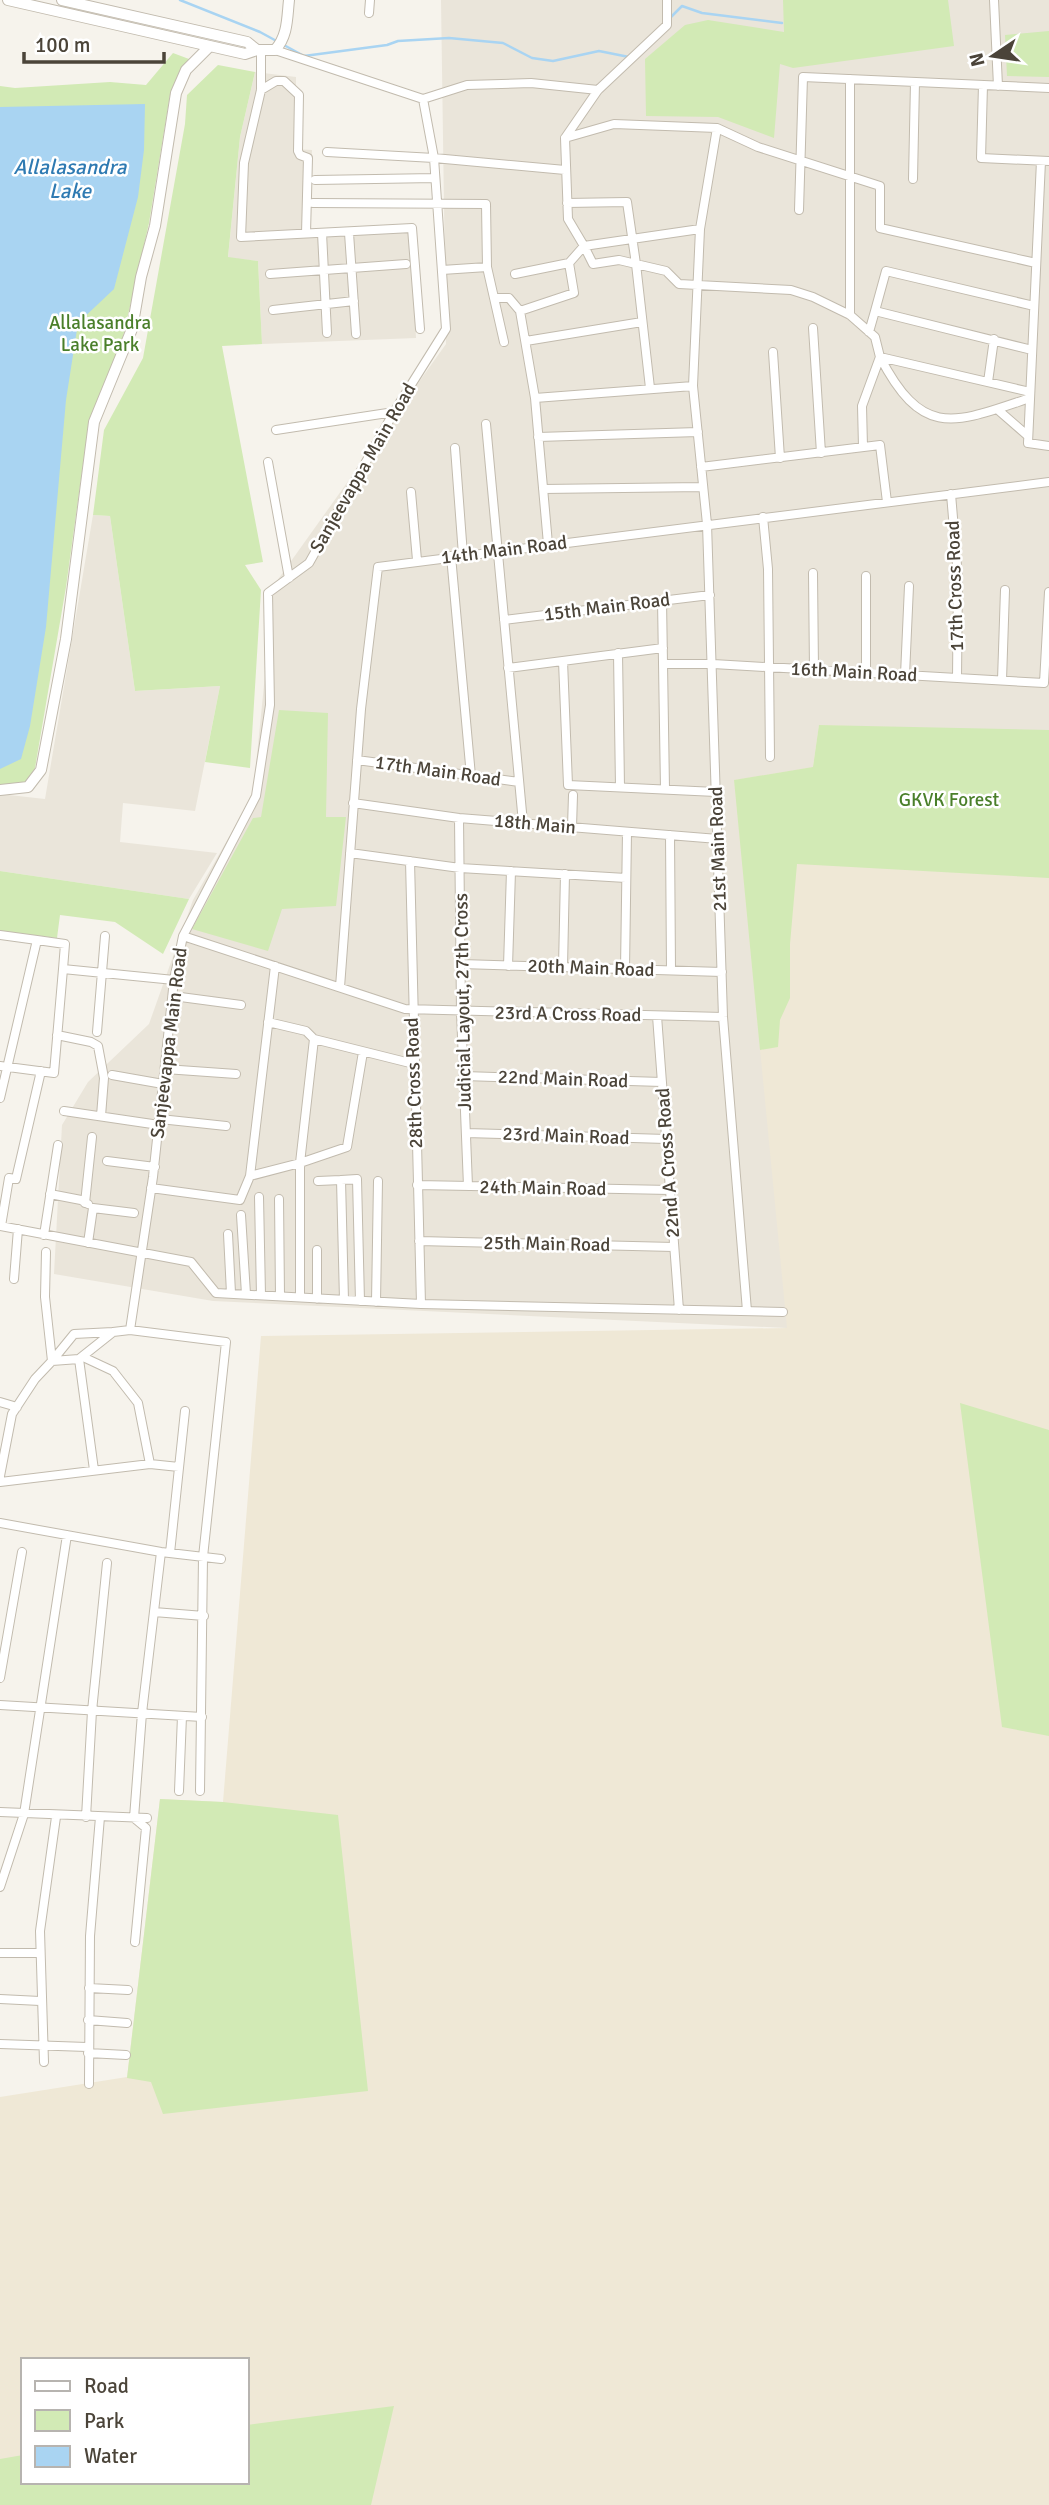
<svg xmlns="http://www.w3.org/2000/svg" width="1049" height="2505" font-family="Signika,sans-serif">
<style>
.residential{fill:#eae5da}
.education{fill:#efe8d6;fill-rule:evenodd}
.green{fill:#d2eab5}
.water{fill:#a9d4f2}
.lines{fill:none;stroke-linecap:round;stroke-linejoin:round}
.stream{stroke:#a9d4f2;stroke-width:2.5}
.minor-casing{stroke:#c2bbae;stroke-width:10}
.tertiary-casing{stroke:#c2bbae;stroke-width:12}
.minor{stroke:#fff;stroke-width:8}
.tertiary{stroke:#fff;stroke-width:10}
.labels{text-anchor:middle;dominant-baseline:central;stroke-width:5;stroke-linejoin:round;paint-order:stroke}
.park-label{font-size:19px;fill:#4a7f2a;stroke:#fff}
.street-label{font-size:19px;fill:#4b4439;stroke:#fff}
.water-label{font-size:21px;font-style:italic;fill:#2e7ab2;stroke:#fff}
</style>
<rect width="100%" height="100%" fill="#f6f3ec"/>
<path class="residential" d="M441 0H1049V731L819 726 813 767 787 1328 213 1301 54 1274 62 1125 88 1082 149 1024 193 900 253 795 274 585 446 344Z
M255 72 296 77V149L312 150 310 230H411L416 338 262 344 258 261 228 258 240 137Z
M93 515 110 516 135 691 220 686 195 811 123 803 120 842 217 853 189 899 0 871V794L45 799Z"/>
<path class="education" d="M819 725 1049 731V2505H0V2097L127 2077 160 1799 223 1802 261 1336 787 1328 734 780 813 767ZM23 2360H247V2482H23Z"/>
<path class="green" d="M783 0H948L954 46 793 68 780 64 774 138 718 117 646 116 645 59 685 25 708 20 784 32Z
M1049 31V77L1007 76 1005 35Z
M173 53 189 59 170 95 149 223 123 337 88 428 66 587 35 768 27 782 0 785V86L15 88 110 82 146 85Z
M218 65 255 72 240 137 228 257 258 261 262 344 222 346 263 562 245 565 261 590 250 768 205 762 220 686 135 691 110 516 93 515 104 430 143 358 185 124 187 95Z
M279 710 328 713 326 817H346L336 906 282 909 268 951 192 929 253 818 261 817Z
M819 725 1049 730V878L797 864 790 944V998L780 1020 778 1047 760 1050 734 780 813 767Z
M0 871 189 899 163 954 115 922 60 915 57 938 0 931Z
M960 1403 1049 1430V1736L1002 1727Z
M160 1799 223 1802 338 1815 368 2091 163 2114 151 2082 127 2078Z
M394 2406 371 2505H0V2459L23 2455V2482H247V2425Z"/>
<path class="water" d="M145 104 144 150 138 197 114 289 78 323 66 400 46 627 30 726 21 759 0 769V107Z"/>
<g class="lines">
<path class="stream" d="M180 0 260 32 304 56 387 45 398 41 449 38 503 43 532 58 553 61 599 51 629 57
M669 19 682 6 702 13 782 23"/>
<g class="minor-casing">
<path id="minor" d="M667 0V25L598 90 565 138 568 219 584 246 700 229
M994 0 998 86
M369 13 370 0
M261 51V90L244 163 241 237 412 228 420 329
M850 79V315
M983 85 981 158 1049 161
M261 90 276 81H284L299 95 298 151 300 155 308 158 306 233
M423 99 467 85 531 83 598 90
M717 128 700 229 693 386 707 524 723 1017 747 1311
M565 138 614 124 717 128 758 147 880 186V228L1036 263
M327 152 434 158 565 170
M1041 161 1028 443 1049 446
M913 179 915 82
M315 180 435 178
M313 203 486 204 487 267 504 342
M567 203 627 202 636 264 666 271 679 284 791 290 813 297 850 315 875 337 880 357 1030 392
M799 210 803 77 1049 88
M322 233 327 333
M349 233 356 334
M442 270 487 267
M270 274 406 264
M515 274 569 263 584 246 593 264 619 260 636 264 650 388
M494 298H509L520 311
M273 310 354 301
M875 311 886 271 1034 306
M813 328 821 453
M869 332 875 311 1032 350
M526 341 642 322
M773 352 780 458
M880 357C923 440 955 423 1030 398
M988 382 994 339
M535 398 693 386
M997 409 1028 436
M486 424 523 823
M276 430 394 412
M538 437 698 432
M863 447 862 406 880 357
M455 448 463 555
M268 462 289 578
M701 467 880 445 887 502
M543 489 703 487
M411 492 417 560
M951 494 958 577 957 678
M763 517 768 569 770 757
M548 544 535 398 520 311 574 293 569 263
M451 556 471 776
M813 573 814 670
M662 600 665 789
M504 620 710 595
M618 653 620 787
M563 661 568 785 716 792
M663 664H713L1044 683 1049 592
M508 668 663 648
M866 673V576
M905 675 909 586
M1002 680 1005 590
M357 760 519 782
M353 803 459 818 718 839
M459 818 461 1012 468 1186
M572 827 573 795
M670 835 671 970
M350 853 460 868 626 878
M410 861 421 1304
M0 935 37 940 0 1098
M183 936 405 1009 723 1017
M37 940 65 944 63 969
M461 964 722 972
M508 966 511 871
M563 967 565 874
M625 969 627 832
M340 987 361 709 378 567 1049 482
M173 996 241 1005
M657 1016 679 1310
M268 1022 306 1031 314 1039
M97 1032 105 936
M57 1035 91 1042 98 1046 104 1078 101 1116
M314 1039 414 1064
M0 1066 54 1073 63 969 174 980
M165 1069 236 1074
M112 1075 163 1084
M464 1076 662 1082
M64 1111 159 1125
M160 1119 226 1126
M466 1133 666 1139
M107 1161 155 1167
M250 1176 275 966
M341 1180 357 1179 360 1301
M318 1181 341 1180 344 1300
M417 1185 670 1190
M151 1188 240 1200 250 1176 300 1163 314 1039
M50 1194 81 1200 88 1204
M259 1197 261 1295
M279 1199 280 1296
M85 1203 92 1137
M241 1215 246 1294
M0 1226 191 1262 216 1293 421 1304 783 1312
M1 1226 9 1178 16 1179 41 1071
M228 1234 231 1293
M44 1235 58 1145
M419 1241 674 1247
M88 1243 93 1208 134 1213
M317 1250V1299
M46 1252 45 1297 52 1361
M14 1279 18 1229
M300 1297V1163L347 1147 363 1052
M376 1302 378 1181
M79 1359 94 1470
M52 1361 74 1334 113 1332
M0 1402 17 1407
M150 1464 179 1467
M0 1476 12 1414 35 1379 52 1361 79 1359 113 1332 130 1330
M0 1482 150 1464 138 1403 113 1371 83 1357
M0 1523 161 1552 221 1559
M170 1553 185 1411
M154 1612 204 1616
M0 1678 22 1552
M0 1705 202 1717
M179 1791 182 1716
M200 1791 203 1557 226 1342 130 1330 153 1177 174 980 183 936 256 796 270 705 268 593 309 563 394 412 446 329 434 158 423 99 275 50
M0 1812 147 1818
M86 1817 92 1711 107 1563
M0 1887 24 1814 67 1535
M135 1942 146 1828 134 1818 142 1713 161 1552
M0 1953H40
M89 1988 128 1990
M0 1999 40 2001
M88 2020 127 2023
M0 2044 87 2047
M88 2053 126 2055
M44 2062 40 1931 56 1817
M89 2084 90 1936 100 1817"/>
</g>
<g class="tertiary-casing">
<path id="tertiary" d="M8 0 245 54 257 50H275C288 36 287 18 289 0
M62 0 247 42 257 50
M0 790 28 787 41 770 66 639 94 422 132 329 141 277 155 226 176 93 186 70 209 47"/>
</g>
<use href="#minor" class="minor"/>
<use href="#tertiary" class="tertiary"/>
</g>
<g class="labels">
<g class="park-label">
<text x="100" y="323">Allalasandra<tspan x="100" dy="22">Lake Park</tspan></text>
<text x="949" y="800">GKVK Forest</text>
</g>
<g class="street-label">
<text transform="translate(363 468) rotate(-60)">Sanjeevappa Main Road</text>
<text transform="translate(504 550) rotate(-7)">14th Main Road</text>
<text transform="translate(955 586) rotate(-92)">17th Cross Road</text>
<text transform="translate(607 607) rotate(-7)">15th Main Road</text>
<text transform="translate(854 672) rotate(3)">16th Main Road</text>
<text transform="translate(438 771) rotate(8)">17th Main Road</text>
<text transform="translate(535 824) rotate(5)">18th Main</text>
<text transform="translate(718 849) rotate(-92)">21st Main Road</text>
<text transform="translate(591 968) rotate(2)">20th Main Road</text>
<text transform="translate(463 1002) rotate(-91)">Judicial Layout, 27th Cross</text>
<text transform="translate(568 1014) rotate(1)">23rd A Cross Road</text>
<text transform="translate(169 1043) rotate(-83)">Sanjeevappa Main Road</text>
<text transform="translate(563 1079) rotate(2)">22nd Main Road</text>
<text transform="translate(414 1083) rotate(-92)">28th Cross Road</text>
<text transform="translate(566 1136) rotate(2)">23rd Main Road</text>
<text transform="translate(668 1163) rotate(-94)">22nd A Cross Road</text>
<text transform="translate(543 1188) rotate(1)">24th Main Road</text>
<text transform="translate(547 1244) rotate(1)">25th Main Road</text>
</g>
<g class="water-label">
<text x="70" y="167">Allalasandra<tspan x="70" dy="24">Lake</tspan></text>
</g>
</g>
<rect x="21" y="2358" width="228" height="126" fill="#ffffff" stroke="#b7b4b0" stroke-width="2"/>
<rect x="35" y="2381" width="35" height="10" fill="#ffffff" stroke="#b7b4b0" stroke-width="2"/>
<text x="84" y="2393" font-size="21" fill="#4b4439">Road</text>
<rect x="35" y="2410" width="35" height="21" fill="#d2eab5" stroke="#b7b4b0" stroke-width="2"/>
<text x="84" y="2428" font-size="21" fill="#4b4439">Park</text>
<rect x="35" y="2446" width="35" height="21" fill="#a9d4f2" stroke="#b7b4b0" stroke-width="2"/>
<text x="84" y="2463" font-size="21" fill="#4b4439">Water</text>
<g transform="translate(993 56) rotate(257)" stroke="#ffffff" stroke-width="5" paint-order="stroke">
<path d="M0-5L12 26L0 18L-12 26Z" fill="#4b4439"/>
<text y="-10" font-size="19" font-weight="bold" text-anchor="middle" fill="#4b4439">N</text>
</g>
<path d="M24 52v10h140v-10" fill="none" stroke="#4b4439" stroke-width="3.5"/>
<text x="35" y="52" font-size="21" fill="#4b4439" stroke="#ffffff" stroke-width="5" paint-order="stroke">100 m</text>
</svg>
